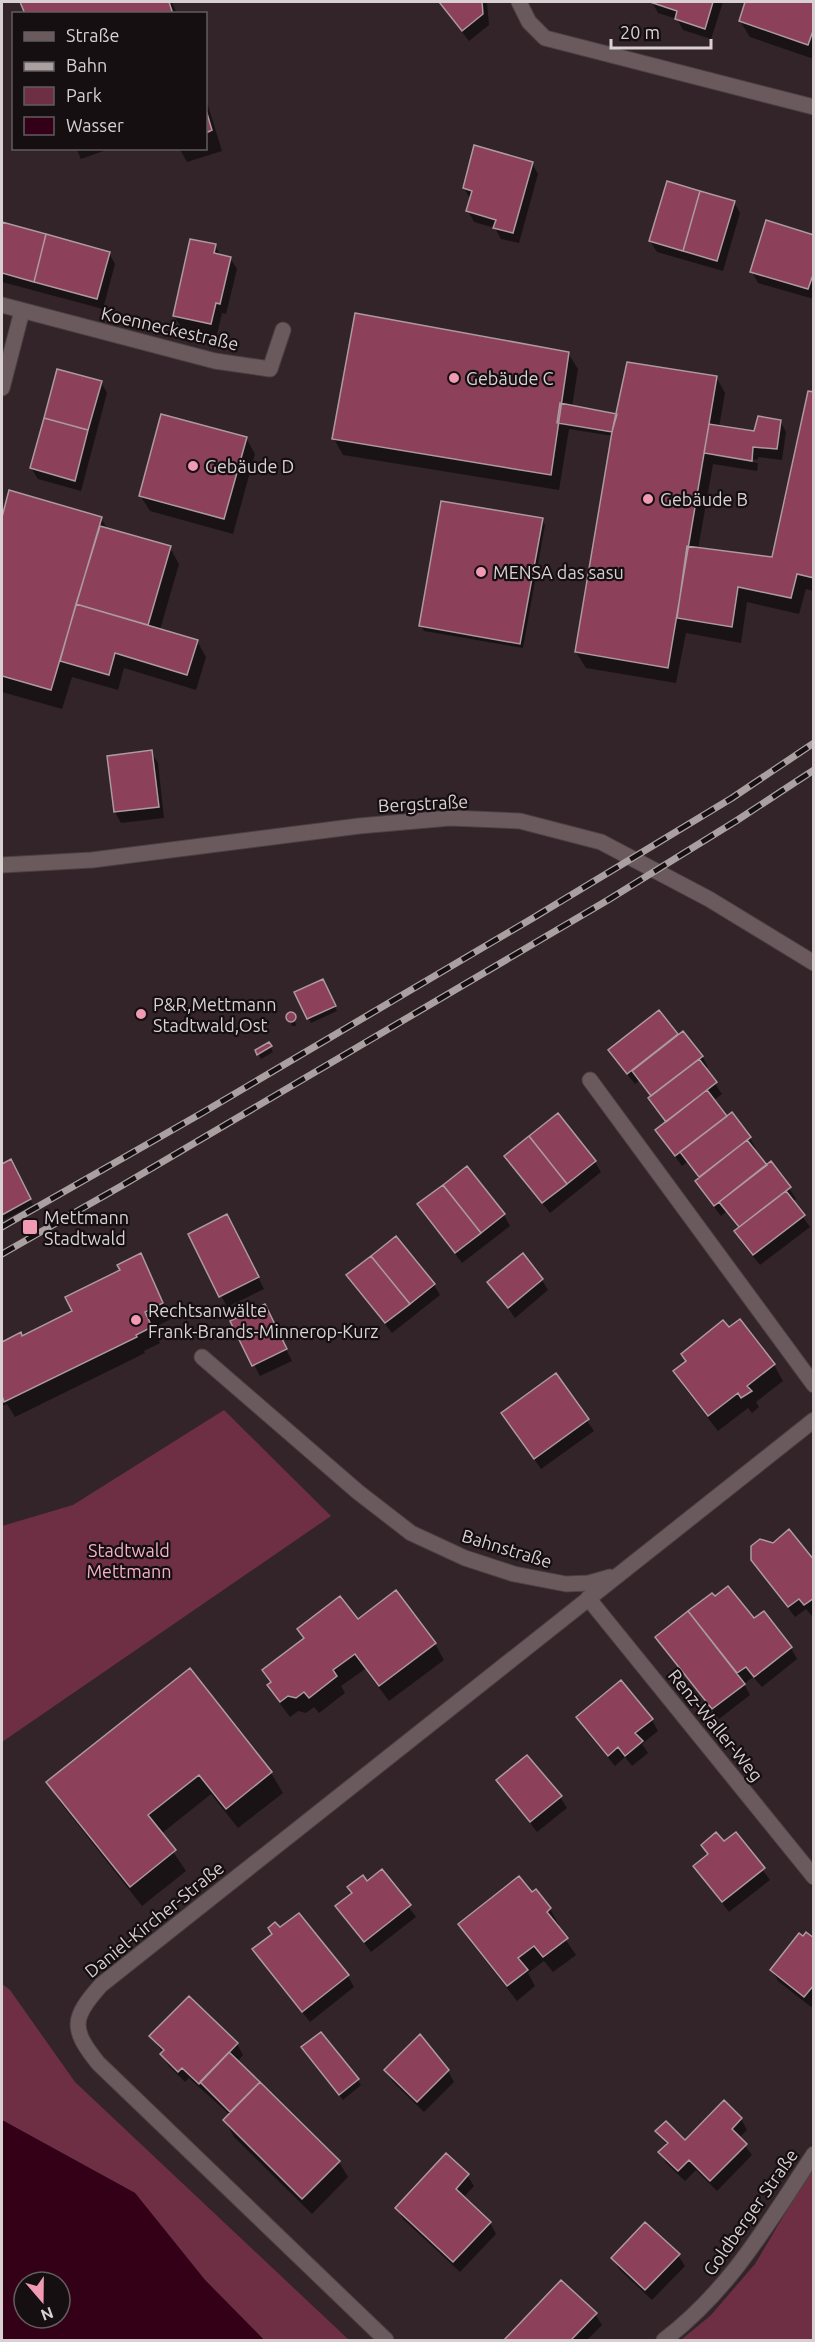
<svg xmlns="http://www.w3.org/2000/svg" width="815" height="2342" font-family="Ubuntu,sans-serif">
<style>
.green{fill:#6e2f45}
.water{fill:#340017;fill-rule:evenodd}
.shadow{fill:#0007}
.building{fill:#8c405a;stroke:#ac9a9f;stroke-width:1.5}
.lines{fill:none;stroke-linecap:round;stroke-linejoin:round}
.street-casing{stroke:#4b4043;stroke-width:17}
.secondary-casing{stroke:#4b4043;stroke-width:17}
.street{stroke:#6a5a5e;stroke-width:15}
.secondary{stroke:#6a5a5e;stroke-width:15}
.rail-casing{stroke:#aaa0a2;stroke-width:7}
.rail{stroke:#150f11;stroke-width:4.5;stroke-dasharray:14;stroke-linecap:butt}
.poi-dot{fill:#f09ab4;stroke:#150f11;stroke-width:2}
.labels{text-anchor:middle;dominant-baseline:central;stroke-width:4.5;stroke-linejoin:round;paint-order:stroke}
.street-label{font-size:18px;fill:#d9d0d2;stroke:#150f11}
.poi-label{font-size:18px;fill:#d9d0d2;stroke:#150f11;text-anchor:start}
.park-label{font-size:18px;fill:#f5b1c5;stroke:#150f11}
</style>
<rect width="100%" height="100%" fill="#322428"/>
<path class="green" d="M224 1410 331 1516 2 1742V1526L73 1505Z
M2 1984 10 1990 75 2082 349 2340H264L205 2280 135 2193 2 2120Z
M813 2166V2340H681L711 2315 755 2264Z"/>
<path class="water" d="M2 2120 135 2193 205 2280 264 2340H2ZM24 2282H60V2318H24Z"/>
<path class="shadow" d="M22 2H172L177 14H26Z
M438 2H487L489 25 469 41Z
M652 2H723L711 39 683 30 677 19 658 13Z
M747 2H814V59L750 37 740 21Z
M206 99 222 151 187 162 179 148H206Z
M76 148H112L81 159Z
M532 163 538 174 519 243 501 239 495 228 474 222 468 211 471 200 464 188Z
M734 202 740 213 723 271 657 252 650 241Z
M2 224 109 253 115 264 103 309 2 282Z
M814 236V299L758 283 752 272Z
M215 246 221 256 230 258 237 269 226 314 222 313 217 335 181 327 174 316Z
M568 353 578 369 572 407 617 415 716 377 725 393 719 427 755 432 780 421 786 432 782 460 758 457V460L715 453V456L758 463 757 471 713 464 698 549 774 559 814 394V591L806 589 799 614 747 602 741 643 686 633 676 683 586 668 576 652 613 436 569 429 559 490 343 455 334 439Z
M101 382 107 393 81 491 38 479 31 468Z
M246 438 255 454 233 534 150 511 140 495Z
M10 491 101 518 108 530 170 548 179 564 160 630 197 641 206 657 196 690 124 668 118 690 72 677 62 709 2 692V522Z
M542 520 545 525 523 648 424 631 421 626Z
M151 752 158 763 164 818 121 823 115 812Z
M325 986 337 1011 311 1023 308 1018Z
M659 1012 678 1036 702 1056 708 1067 705 1069 722 1094 713 1101 726 1118 750 1138 756 1149 754 1150 767 1167 789 1188 796 1199 792 1202 810 1227 760 1265 742 1243 736 1232 739 1229 726 1212 721 1216 703 1192 697 1181 700 1179 687 1162 682 1166 664 1141 657 1131 667 1123 650 1099 652 1097 639 1081 635 1084 617 1061Z
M288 1015H294L296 1026H292Z
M269 1044 273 1052 261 1059 257 1051Z
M506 1156 595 1162 601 1172 550 1213Z
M10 1161 33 1205 2 1221V1166Z
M419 1205 504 1215 510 1226 462 1263Z
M233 1227 264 1289 227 1307 190 1234Z
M141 1255 171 1319 153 1328 160 1343 144 1351 145 1353 15 1417 7 1404 2 1406V1343L20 1334 22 1337 74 1312Z
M348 1276 434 1285 440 1295 392 1333Z
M542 1280 548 1290 515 1318 489 1282Z
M270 1317 292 1361 260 1376 232 1322Z
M740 1321 774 1365 783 1381 756 1402 759 1407 752 1413 748 1408 718 1431 684 1387 675 1371Z
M556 1375 594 1431 541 1469 503 1413Z
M752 1559 814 1563V1614L812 1616 806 1609 795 1617Z
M396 1592 435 1644 444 1660 389 1701 365 1669 341 1686 345 1693 319 1713 314 1707 306 1713 298 1711 290 1717 278 1701 264 1671 305 1639 299 1630 357 1621Z
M712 1595 754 1621 791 1648 797 1659 762 1687 753 1677 744 1684 750 1695 719 1719 657 1637Z
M190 1670 271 1773 283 1793 238 1828 211 1794 161 1834 186 1871 142 1906 60 1802 48 1782Z
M577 1718 652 1720 658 1731 642 1744 648 1753 632 1766 625 1757 615 1766 584 1729Z
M498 1780 560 1797 567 1808 537 1832Z
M736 1834 770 1880 729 1912 695 1867 709 1856 703 1845 724 1844Z
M382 1871 416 1917 371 1952 337 1907Z
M536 1891 550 1909 559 1925 557 1927 576 1955 553 1972 544 1961 528 1973 535 1986 517 2001 469 1940 460 1924Z
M814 1940V2004L811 2007 778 1981 772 1970Z
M254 1950 348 1976 354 1987 310 2022Z
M189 1998 237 2044 243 2055 237 2062 339 2162 348 2177 312 2214 234 2137 225 2121 230 2115 189 2078 185 2082 168 2065 162 2054 163 2053 151 2036Z
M306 2053 358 2080 361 2085 343 2100Z
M386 2071H448L454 2082 424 2112 393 2082Z
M741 2119 747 2130 739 2138 752 2155 717 2191 696 2170 685 2181 666 2163 660 2152 667 2145 657 2131 685 2142Z
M467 2175 474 2186 463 2198 490 2223 496 2234 460 2272 403 2219 397 2208Z
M678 2255 685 2266 652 2300 619 2269 613 2258Z
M561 2282 595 2314 602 2325 587 2340H506Z"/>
<path class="building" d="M20 2H169L173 14H25Z
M439 2H482L483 14 462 31Z
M650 2H713L705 29 675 19 677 11Z
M745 2H814V28L808 45 739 21Z
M206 110 212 130 206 133Z
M474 145 533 162 513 233 493 228 496 220 466 211 472 191 463 188Z
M667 181 700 191 683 251 649 241Z
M700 191 735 201 717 261 683 251Z
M766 220 814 235V272L808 289 750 272Z
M2 222 46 234 34 282 2 273Z
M46 234 110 252 97 299 34 282Z
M190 239 216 244 214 253 231 257 220 304 216 303 211 324 173 316Z
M355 313 569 352 551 475 332 439Z
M627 362 717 376 668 668 575 652 612 432Z
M57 369 102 381 88 430 44 418Z
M808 391 814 392V578L797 574 791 598 738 587 732 627 677 618 687 546 772 557Z
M560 403 617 414 612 432 557 423Z
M161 414 247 437 224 519 139 496Z
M758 416 781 420 777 449 753 447 752 461 704 453 709 424 754 431Z
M44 418 88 430 75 481 30 468Z
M9 490 102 517 51 690 2 676V517Z
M441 501 543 518 520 644 419 626Z
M100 526 171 546 148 625 76 604Z
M76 604 198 640 187 675 115 653 109 675 60 661Z
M152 750 159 807 114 812 107 756Z
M323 979 336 1006 307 1019 294 992Z
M659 1010 678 1034 627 1074 608 1050Z
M286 1017a5 5 0 1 1 10 0a5 5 0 1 1-10 0Z
M683 1031 703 1056 651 1096 632 1071Z
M269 1042 272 1046 257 1055 255 1050Z
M699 1059 717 1082 666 1122 648 1098Z
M707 1090 727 1116 675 1156 655 1130Z
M732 1112 751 1137 699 1177 680 1152Z
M558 1113 596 1161 567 1184 529 1136Z
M529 1136 567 1184 542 1203 504 1156Z
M747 1140 767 1165 714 1206 695 1181Z
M11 1159 31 1199 2 1215V1164Z
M771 1161 791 1187 739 1227 719 1202Z
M467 1166 505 1214 481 1233 443 1185Z
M443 1185 481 1233 455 1253 417 1204Z
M786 1191 805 1215 753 1255 734 1231Z
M227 1214 259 1277 219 1297 188 1234Z
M396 1236 435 1284 410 1304 371 1256Z
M141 1253 163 1303 145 1312 152 1327 136 1335 137 1337 4 1402 2 1396V1342L21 1332 22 1336 72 1311 65 1297 120 1270 117 1265Z
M523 1253 543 1279 508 1308 487 1282Z
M371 1256 410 1304 385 1323 346 1275Z
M265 1304 287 1349 252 1366 230 1321Z
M740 1319 775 1364 747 1386 752 1391 741 1398 738 1393 708 1416 673 1371 686 1361 681 1354 723 1320 729 1327Z
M556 1373 589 1419 534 1459 501 1413Z
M789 1529 814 1560V1598L804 1605 799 1599 788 1607 751 1560V1546L760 1539 773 1543Z
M728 1586 754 1618 764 1611 792 1647 754 1677 746 1667 737 1673 688 1611 712 1593 715 1596Z
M396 1590 436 1643 379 1686 355 1654 333 1670 337 1676 309 1698 304 1692 296 1698 288 1696 280 1702 267 1685 271 1682 262 1670 304 1638 297 1629 340 1596 358 1619Z
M688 1611 745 1684 712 1709 655 1637Z
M190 1668 272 1772 226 1809 199 1775 148 1815 176 1850 130 1887 46 1782Z
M621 1680 653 1719 635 1733 643 1741 625 1756 618 1747 608 1756 576 1717Z
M527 1755 562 1796 530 1822 496 1780Z
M716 1832 724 1841 736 1832 765 1868 722 1902 693 1866 708 1854 701 1845Z
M382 1869 411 1905 364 1942 335 1906 352 1893 347 1887 363 1875 367 1881Z
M519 1876 532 1892 536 1889 551 1908 547 1912 568 1938 543 1957 534 1946 518 1958 528 1970 507 1986 458 1924Z
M299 1913 349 1975 302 2012 252 1949 272 1934 268 1928 275 1922 280 1927Z
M806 1932 814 1938V1985L804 1997 770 1970 799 1933 803 1936Z
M189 1996 238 2043 199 2084 182 2068 178 2072 160 2054 164 2050 149 2036Z
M321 2032 359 2079 339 2095 301 2047Z
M420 2034 449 2070 417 2102 384 2070Z
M229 2052 260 2082 230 2112 200 2082Z
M260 2082 340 2161 302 2199 223 2120Z
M724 2100 742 2118 732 2129 747 2144 710 2181 689 2160 678 2171 658 2152 668 2143 655 2131 666 2121 685 2140Z
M446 2153 469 2174 456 2189 491 2222 453 2262 395 2208Z
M645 2222 680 2254 645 2290 611 2258Z
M561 2280 597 2313 571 2340H504Z"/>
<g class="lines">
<g class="street-casing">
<path id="street" d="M519 2 529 22 545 38 814 107
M2 305 215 361 270 369 283 330
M2 388 22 311
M590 1080 814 1385
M202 1357 358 1492 411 1533 465 1558 514 1574 566 1584 589 1583 610 1577
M588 1598 814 1877
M386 2340 98 2063C70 2028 72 2018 101 1985L814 1420
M664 2340C731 2289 768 2223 814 2154"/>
</g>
<g class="secondary-casing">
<path id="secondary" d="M2 865 92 860 359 826 450 818 520 821 601 842 709 899 814 963"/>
</g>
<use href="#street" class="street"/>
<use href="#secondary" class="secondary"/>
<g class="rail-casing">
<path id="rail" d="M2 1227 202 1113 533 918 732 798 814 743
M2 1254 123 1185 608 900 736 821 814 770"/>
</g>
<use href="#rail" class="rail"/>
</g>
<g class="poi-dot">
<circle cx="454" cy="378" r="6"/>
<circle cx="193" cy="466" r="6"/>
<circle cx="648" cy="499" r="6"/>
<circle cx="481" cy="572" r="6"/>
<circle cx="141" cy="1014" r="6"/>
<rect x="22" y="1219" width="16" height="16" rx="3"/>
<circle cx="136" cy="1320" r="6"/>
</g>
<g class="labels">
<g class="street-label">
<text transform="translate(170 328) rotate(13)">Koenneckestraße</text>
<text transform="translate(423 803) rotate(-3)">Bergstraße</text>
<text transform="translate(507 1548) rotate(17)">Bahnstraße</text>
<text transform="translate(716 1725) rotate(51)">Renz-Waller-Weg</text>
<text transform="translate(154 1919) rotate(-39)">Daniel-Kircher-Straße</text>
<text transform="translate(750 2212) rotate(-55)">Goldberger Straße</text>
</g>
<g class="poi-label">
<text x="466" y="378">Gebäude C</text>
<text x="205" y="466">Gebäude D</text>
<text x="660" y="499">Gebäude B</text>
<text x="493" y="572">MENSA das sasu</text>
<text x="153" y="1004">P&amp;R,Mettmann<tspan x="153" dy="21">Stadtwald,Ost</tspan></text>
<text x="44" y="1217">Mettmann<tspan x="44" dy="21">Stadtwald</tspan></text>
<text x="148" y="1310">Rechtsanwälte<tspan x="148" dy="21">Frank-Brands-Minnerop-Kurz</tspan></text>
</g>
<g class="park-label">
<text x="129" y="1550">Stadtwald<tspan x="129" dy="21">Mettmann</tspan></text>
</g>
</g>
<rect width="815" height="2342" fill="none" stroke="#d9d0d2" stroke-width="6"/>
<rect x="12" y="12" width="195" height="138" fill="#150f11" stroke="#635c5e" stroke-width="1.5"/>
<rect x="24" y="32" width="30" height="9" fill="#6a5a5e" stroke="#635c5e" stroke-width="1.5"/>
<text x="66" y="42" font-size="18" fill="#d9d0d2">Straße</text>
<rect x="24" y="62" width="30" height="9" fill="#aaa0a2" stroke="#635c5e" stroke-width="1.5"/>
<text x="66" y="72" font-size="18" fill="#d9d0d2">Bahn</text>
<rect x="24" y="87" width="30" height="18" fill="#6e2f45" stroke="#635c5e" stroke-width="1.5"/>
<text x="66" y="102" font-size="18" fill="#d9d0d2">Park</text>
<rect x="24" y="117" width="30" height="18" fill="#340017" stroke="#635c5e" stroke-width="1.5"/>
<text x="66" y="132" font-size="18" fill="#d9d0d2">Wasser</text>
<g transform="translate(42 2300) rotate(160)"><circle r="28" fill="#150f11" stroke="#635c5e" stroke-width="1.5"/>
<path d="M0-4.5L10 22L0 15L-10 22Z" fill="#f09ab4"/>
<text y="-9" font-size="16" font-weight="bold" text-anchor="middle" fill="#d9d0d2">N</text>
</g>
<path d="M611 39v9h100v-9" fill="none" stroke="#d9d0d2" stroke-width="3"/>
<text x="620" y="39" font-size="18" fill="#d9d0d2" stroke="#150f11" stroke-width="4.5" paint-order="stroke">20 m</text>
</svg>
